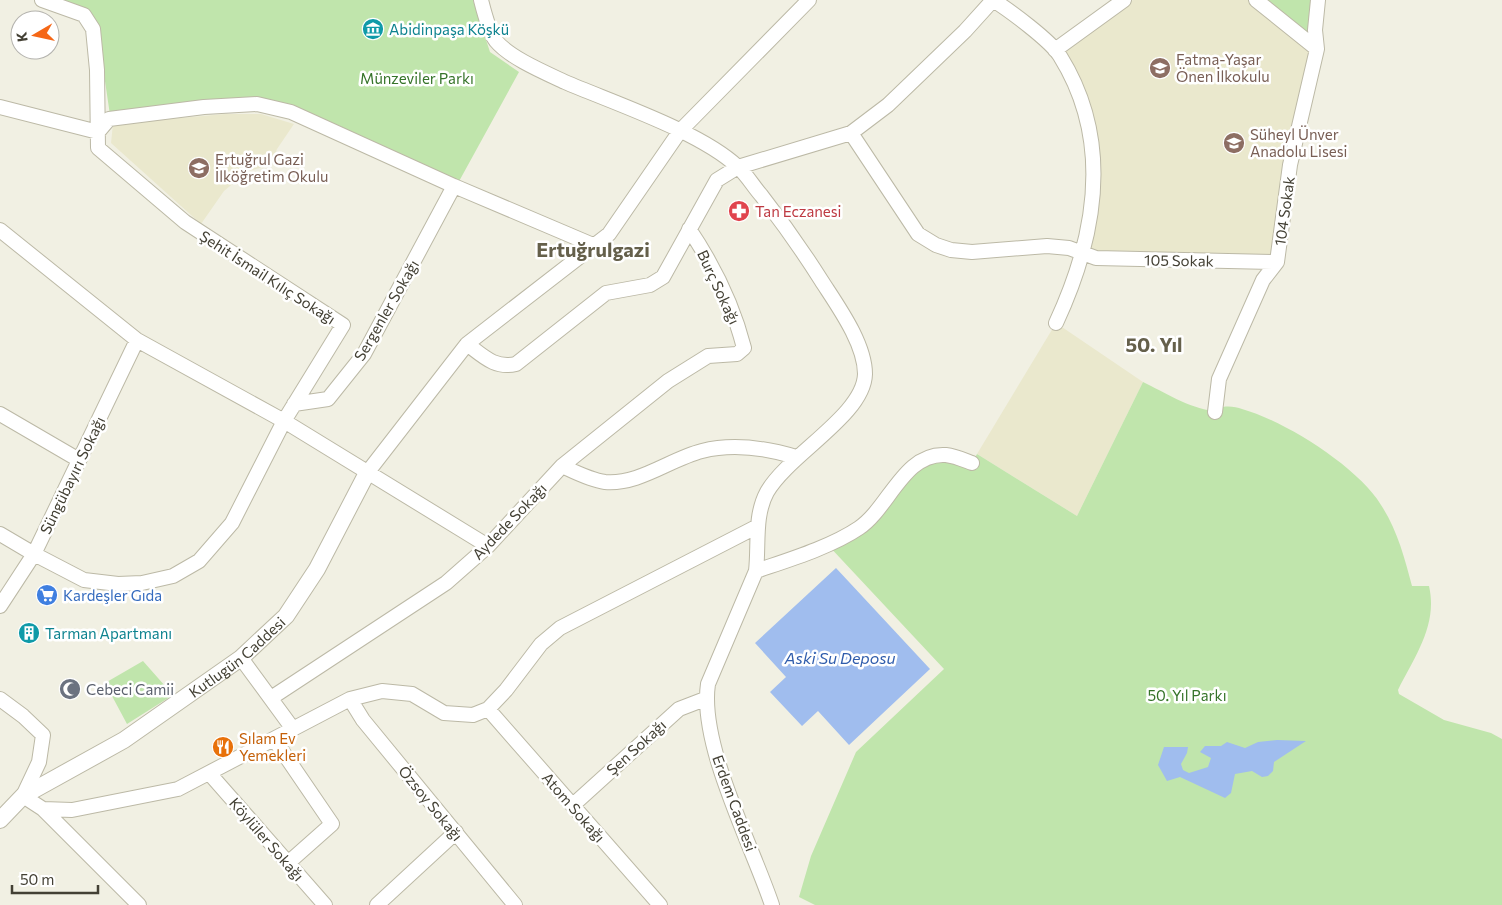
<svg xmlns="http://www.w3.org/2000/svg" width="1502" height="905" font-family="Commissioner,sans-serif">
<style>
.education{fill:#eae8cd}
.green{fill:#c0e5ac}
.water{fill:#a0bdee}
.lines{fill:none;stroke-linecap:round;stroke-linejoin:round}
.minor-casing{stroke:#bcb9a6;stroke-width:16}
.tertiary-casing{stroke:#bcb9a6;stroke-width:18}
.minor{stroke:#fff;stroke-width:14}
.tertiary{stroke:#fff;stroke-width:16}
.labels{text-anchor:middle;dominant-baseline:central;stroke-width:5;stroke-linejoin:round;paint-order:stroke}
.culture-label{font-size:15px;fill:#0d838f;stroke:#fff;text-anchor:start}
.education-label{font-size:15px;fill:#785e54;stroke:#fff;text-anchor:start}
.park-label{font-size:15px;fill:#357329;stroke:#fff}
.health-label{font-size:15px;fill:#be3a42;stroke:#fff;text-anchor:start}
.street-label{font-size:15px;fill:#434034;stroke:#fff}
.shop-label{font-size:15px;fill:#366cbe;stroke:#fff;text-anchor:start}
.worship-label{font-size:15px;fill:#5b616d;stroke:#fff;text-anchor:start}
.food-label{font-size:15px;fill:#c56008;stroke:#fff;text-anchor:start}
.water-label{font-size:16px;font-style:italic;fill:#305dac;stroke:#fff}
.district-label{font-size:20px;font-weight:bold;fill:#65604b;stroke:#fff}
</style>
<rect width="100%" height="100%" fill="#f1f0e3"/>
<path class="education" d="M1133 0H1252L1317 49 1277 262 1081 253 1093 141 1060 55Z
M225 114H261L294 124 277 149 271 165 248 171 224 191 201 224 111 143 113 124Z
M1056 323 1143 382 1077 516 977 454Z"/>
<path class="green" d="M53 0H473L490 52 519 72 457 185 340 126 283 103 110 115 97 27Z
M1252 0H1318L1311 46Z
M1143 382C1164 392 1189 408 1213 411 1217 411 1220 408 1223 407 1229 406 1237 407 1242 409 1285 421 1358 467 1381 505 1397 529 1405 559 1412 586H1429C1438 625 1415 656 1398 690L1399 694 1444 720 1491 733 1502 739V905H815L799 897 811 856 856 752 944 669 827 544 857 530 913 465 933 456 972 463 977 454 1077 516Z
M143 661 173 695 127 724 105 683Z"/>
<path class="water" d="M836 568 930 669 849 745 818 711 802 726 770 692 786 677 755 643Z
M1277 740 1306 741 1274 762 1273 771 1268 776 1262 777 1252 771 1235 774 1231 793 1225 798 1180 777 1167 781 1158 765 1164 747H1188L1187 753 1181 764 1183 770 1189 773 1208 767 1211 758 1200 752 1205 746H1221L1227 742 1245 748 1258 742Z"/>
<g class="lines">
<g class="minor-casing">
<path id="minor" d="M481 0C484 12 489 32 496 41 510 58 546 73 565 82 614 103 701 132 738 167 747 175 753 186 761 195 783 223 802 250 821 280 837 305 865 343 865 374 864 415 789 454 767 492 754 516 759 545 756 571L708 684C699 745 752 845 772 905
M993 0C1009 10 1051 41 1060 56 1113 141 1096 237 1056 323
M1256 0 1317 49
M1055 50 1124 0
M0 107 98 132 109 119 204 107 257 104 291 112 454 186 593 245
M851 133 918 234 936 245 951 250 972 252 1047 246 1069 248 1096 258 1277 262
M0 230 137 340 284 421 343 325 185 222 98 148 97 70 93 29 84 15 42 0
M467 344C483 356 495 369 516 364L606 293 650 285 663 277 717 180 738 167 851 133 888 105 965 31 993 0
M294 404 328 399 364 354 454 186
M1215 412 1219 379 1263 280 1277 262 1290 165 1317 49 1315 30 1318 0
M0 414 79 460
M562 466C575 472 590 480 605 482 639 485 670 459 702 451 733 443 766 448 796 457
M367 473 467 344 609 234 680 131 809 0
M0 534 34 554 84 580 118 584 142 583 173 576 199 561 232 523 284 421 488 546
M756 571C788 560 831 547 859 528 889 508 904 452 946 455 955 456 964 460 972 463
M0 606 34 554 137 340
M241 658 293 729
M271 698 446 583 488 546 562 466 668 381 708 356 737 354 744 348C733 305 714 266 689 229
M0 699 23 716 43 735 39 762 23 796 43 809 72 810 178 789 350 699 382 691 412 694 444 713 473 715 488 709 506 690 541 644 560 628 758 526
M350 699 363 720 515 905
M488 709 660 905
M274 739 332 824 288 863
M209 773 325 905
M573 805 679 709 705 699
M43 809 139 905
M377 905 456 832"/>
</g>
<g class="tertiary-casing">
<g id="tertiary">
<path id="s1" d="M0 820 23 796 124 740 241 658 286 616 317 569 367 473"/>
</g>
</g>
<use href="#minor" class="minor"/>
<use href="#tertiary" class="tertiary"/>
</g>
<defs>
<g id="museum-disc" transform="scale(1.125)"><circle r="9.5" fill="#0f9aa8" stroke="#fff"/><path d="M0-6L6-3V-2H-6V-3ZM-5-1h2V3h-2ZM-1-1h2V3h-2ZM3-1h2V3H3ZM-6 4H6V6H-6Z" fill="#fff"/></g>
<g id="school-disc" transform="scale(1.125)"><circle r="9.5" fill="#8d6e63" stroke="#fff"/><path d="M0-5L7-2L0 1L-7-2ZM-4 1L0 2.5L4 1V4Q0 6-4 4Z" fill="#fff"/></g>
<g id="pharmacy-disc" transform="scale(1.125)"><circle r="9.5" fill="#e0444e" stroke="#fff"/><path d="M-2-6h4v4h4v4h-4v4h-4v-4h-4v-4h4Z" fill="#fff"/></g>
<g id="supermarket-disc" transform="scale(1.125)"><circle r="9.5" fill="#3f7fe0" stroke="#fff"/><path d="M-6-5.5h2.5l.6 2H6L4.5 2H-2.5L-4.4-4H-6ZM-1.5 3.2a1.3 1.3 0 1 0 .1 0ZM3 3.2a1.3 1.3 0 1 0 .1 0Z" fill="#fff"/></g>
<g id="building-disc" transform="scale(1.125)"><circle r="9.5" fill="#0f9aa8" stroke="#fff"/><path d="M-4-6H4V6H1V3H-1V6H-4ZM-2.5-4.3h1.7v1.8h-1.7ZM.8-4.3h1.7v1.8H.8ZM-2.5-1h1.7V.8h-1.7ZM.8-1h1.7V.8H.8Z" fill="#fff"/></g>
<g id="mosque-disc" transform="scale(1.125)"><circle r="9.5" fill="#6b7280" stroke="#fff"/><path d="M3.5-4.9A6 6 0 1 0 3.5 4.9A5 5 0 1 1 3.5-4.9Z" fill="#fff"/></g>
<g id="restaurant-disc" transform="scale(1.125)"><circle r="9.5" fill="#e8710a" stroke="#fff"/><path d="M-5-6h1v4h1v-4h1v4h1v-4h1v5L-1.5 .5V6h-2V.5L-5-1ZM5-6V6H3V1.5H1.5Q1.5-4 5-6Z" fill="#fff"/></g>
</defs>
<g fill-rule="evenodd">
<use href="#museum-disc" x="373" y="29"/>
<use href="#school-disc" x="1160" y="68"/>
<use href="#school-disc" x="1234" y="143"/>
<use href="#school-disc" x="199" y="168"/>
<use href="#pharmacy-disc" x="739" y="211"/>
<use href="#supermarket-disc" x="47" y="595"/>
<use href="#building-disc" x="29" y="633"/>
<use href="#mosque-disc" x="70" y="689"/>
<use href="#restaurant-disc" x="223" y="747"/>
</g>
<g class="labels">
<g class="culture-label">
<text x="389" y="29">Abidinpaşa Köşkü</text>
<text x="45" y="633">Tarman Apartmanı</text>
</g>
<g class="education-label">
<text x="1176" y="59">Fatma-Yaşar<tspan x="1176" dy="17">Önen İlkokulu</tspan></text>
<text x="1250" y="134">Süheyl Ünver<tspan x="1250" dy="17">Anadolu Lisesi</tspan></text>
<text x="215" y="159">Ertuğrul Gazi<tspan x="215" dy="17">İlköğretim Okulu</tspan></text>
</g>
<g class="park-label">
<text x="417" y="78">Münzeviler Parkı</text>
<text x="1187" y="695">50. Yıl Parkı</text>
</g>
<g class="health-label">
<text x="755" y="211">Tan Eczanesi</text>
</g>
<g class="street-label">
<text transform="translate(1284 211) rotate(-82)">104 Sokak</text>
<text transform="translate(1179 260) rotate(1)">105 Sokak</text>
<text transform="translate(268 277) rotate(33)">Şehit İsmail Kılıç Sokağı</text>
<text transform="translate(719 287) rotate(65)">Burç Sokağı</text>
<text transform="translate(386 310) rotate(-60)">Sergenler Sokağı</text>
<text transform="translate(72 475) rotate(-64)">Süngübayırı Sokağı</text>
<text transform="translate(509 521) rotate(-46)">Aydede Sokağı</text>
<text stroke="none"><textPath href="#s1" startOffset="289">Kutlugün Caddesi</textPath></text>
<text transform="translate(636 747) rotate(-42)">Şen Sokağı</text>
<text transform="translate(431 803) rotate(51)">Özsoy Sokağı</text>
<text transform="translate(735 803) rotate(70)">Erdem Caddesi</text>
<text transform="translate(574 807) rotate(49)">Atom Sokağı</text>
<text transform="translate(267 839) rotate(49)">Köylüler Sokağı</text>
</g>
<g class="shop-label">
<text x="63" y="595">Kardeşler Gıda</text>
</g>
<g class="worship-label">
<text x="86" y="689">Cebeci Camii</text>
</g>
<g class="food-label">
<text x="239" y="738">Sılam Ev<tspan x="239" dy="17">Yemekleri</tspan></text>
</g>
<g class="water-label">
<text x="840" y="657">Aski Su Deposu</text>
</g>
<g class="district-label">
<text x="593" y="249">Ertuğrulgazi</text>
<text x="1154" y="344">50. Yıl</text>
</g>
</g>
<g transform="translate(35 35) rotate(261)"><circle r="24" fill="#ffffff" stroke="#b4b3ae"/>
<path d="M0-4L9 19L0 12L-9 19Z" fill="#f56716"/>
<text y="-8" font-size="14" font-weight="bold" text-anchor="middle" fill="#434034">K</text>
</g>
<path d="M12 885v8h86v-8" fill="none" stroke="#434034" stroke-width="2.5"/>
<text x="20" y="885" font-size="15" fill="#434034" stroke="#ffffff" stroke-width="4" paint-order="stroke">50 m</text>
</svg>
